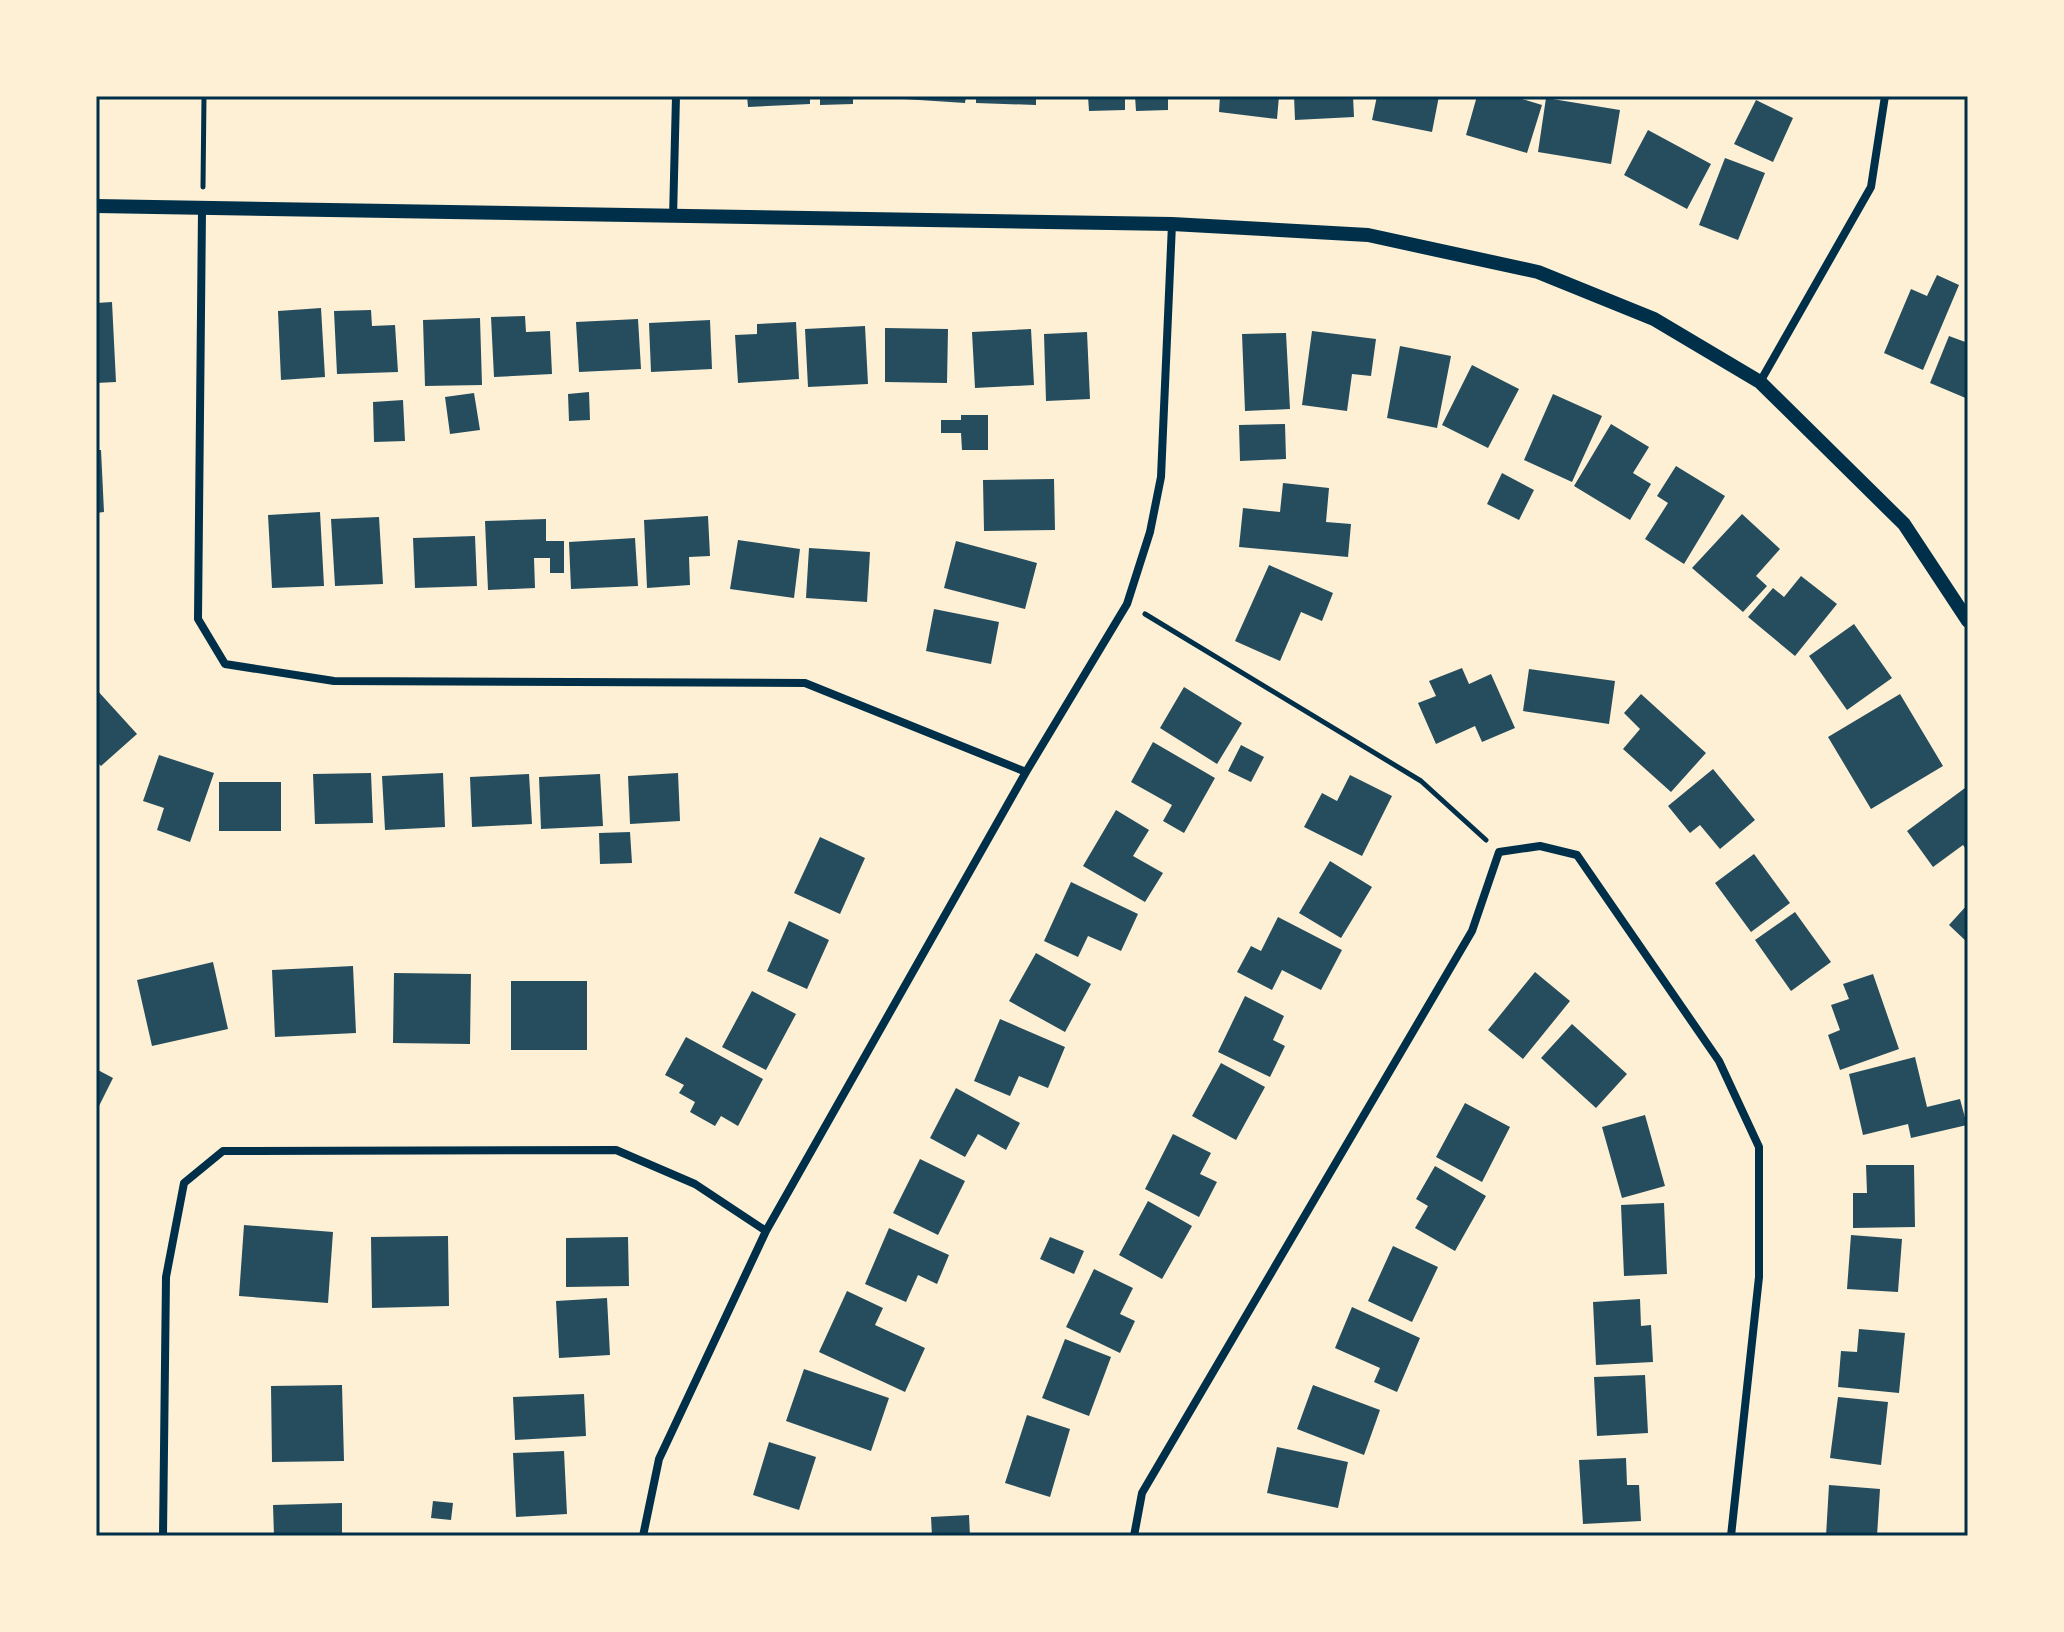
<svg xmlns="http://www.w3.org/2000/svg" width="2064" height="1632" font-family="Jost,sans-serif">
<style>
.building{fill:#264d5e}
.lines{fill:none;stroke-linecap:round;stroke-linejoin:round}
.path{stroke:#003049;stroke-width:5}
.minor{stroke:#003049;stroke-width:8}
.tertiary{stroke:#003049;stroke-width:14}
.neatline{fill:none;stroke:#003049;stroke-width:3}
</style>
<rect width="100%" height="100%" fill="#fdf0d5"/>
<path class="building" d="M747 96H810V104L748 107Z
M820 96H853V104L820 105Z
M904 96H966L965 103 904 99Z
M976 96H1036V105L976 103Z
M1088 96H1125V110L1089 111Z
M1135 96H1168V110L1136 111Z
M1220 96H1279L1277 119 1219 112Z
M1294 96H1353L1354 117 1295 120Z
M1377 96H1439L1432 132 1372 120Z
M1477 96H1512L1542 105 1527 153 1466 135Z
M1546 98 1620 110 1611 164 1538 152Z
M1756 100 1793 118 1773 162 1734 144Z
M1648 130 1711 164 1687 209 1624 175Z
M1725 158 1765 173 1738 240 1699 225Z
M1937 275 1959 285 1923 370 1884 353 1911 289 1927 296Z
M112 302 116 382 96 383V303Z
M321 308 325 377 281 380 278 311Z
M371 310 372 326 395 325 398 372 337 374 334 311Z
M525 316 526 332 550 331 552 374 494 377 491 317Z
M480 318 482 385 425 386 423 320Z
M638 319 641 369 579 372 576 322Z
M710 320 712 369 651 372 649 323Z
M796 322 799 379 738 383 735 335 757 334V324Z
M865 326 868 384 808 387 805 329Z
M885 328 948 329 947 383 885 382Z
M1031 329 1034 385 975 388 972 332Z
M1312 331 1376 339 1371 376 1352 374 1347 411 1302 405Z
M1087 332 1090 399 1046 401 1044 334Z
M1286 333 1290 409 1245 411 1242 334Z
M1949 336 1968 343V399L1930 383Z
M1400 346 1451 356 1437 428 1387 418Z
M1472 365 1519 389 1488 448 1442 425Z
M589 392 590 420 569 421 568 394Z
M474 393 480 430 450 434 445 397Z
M1553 394 1602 416 1572 482 1524 460Z
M403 400 405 441 374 442 373 402Z
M961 415H988V450H962L961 433H941V420H961Z
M1285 424 1286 459 1240 461 1239 425Z
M1611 424 1649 447 1633 473 1651 484 1630 520 1574 486Z
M96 450H101L104 512 96 513Z
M1676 466 1725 496 1684 564 1645 539 1668 503 1657 496Z
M1502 473 1534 490 1519 520 1487 504Z
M1054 479 1055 530 984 531 983 480Z
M1283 483 1329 488 1326 522 1351 524 1348 557 1239 547 1243 508 1280 512Z
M320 512 324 586 272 588 268 515Z
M1742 514 1780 549 1756 576 1767 586 1743 612 1692 568Z
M708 516 710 556 689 557 690 585 647 588 644 520Z
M379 517 383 584 335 586 331 519Z
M546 519V541H564V573H550V558H534L535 588 488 590 485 521Z
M475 536 477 586 415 588 413 538Z
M635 538 638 586 571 589 569 542Z
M738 540 800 549 794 598 730 589Z
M956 541 1037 563 1025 609 944 588Z
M809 548 870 552 867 602 806 598Z
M1269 565 1333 593 1322 621 1301 612 1280 661 1235 641Z
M1801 576 1837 604 1795 656 1748 617 1773 588 1784 597Z
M934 609 999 622 991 664 926 651Z
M1854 624 1892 678 1847 710 1809 656Z
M1462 668 1469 684 1491 674 1515 728 1482 742 1475 726 1436 744 1418 703 1436 696 1429 681Z
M1529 669 1615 681 1609 724 1523 711Z
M1184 687 1242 723 1217 764 1160 728Z
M96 689 137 734 101 766 96 761Z
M1641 694 1706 753 1671 792 1623 749 1640 729 1624 713Z
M1900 694 1943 766 1871 809 1828 737Z
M1153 742 1215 778 1184 833 1163 821 1172 805 1131 782Z
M1241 745 1264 757 1251 782 1228 771Z
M159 755 214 773 190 842 157 830 164 808 143 801Z
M1713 769 1755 820 1720 849 1700 825 1690 833 1668 806Z
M371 773 373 823 315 824 313 774Z
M443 773 445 827 385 830 382 776Z
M678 773 680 821 630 824 628 776Z
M529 774 532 824 472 827 470 777Z
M600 774 603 826 541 829 539 777Z
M1350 775 1392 796 1362 856 1304 827 1322 793 1337 801Z
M219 782H281V831H219Z
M1965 788 1968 793V852L1963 845 1933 867 1907 831Z
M1116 810 1149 830 1133 856 1163 873 1145 902 1083 866Z
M630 832 632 863 600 864 599 833Z
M820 837 865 858 840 914 794 893Z
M1754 854 1790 903 1751 932 1715 883Z
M1330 861 1372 887 1341 938 1299 913Z
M1071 882 1138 914 1121 951 1088 936 1078 957 1044 941Z
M1968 904V943L1949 925Z
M1795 912 1831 962 1791 991 1755 940Z
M1278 917 1342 950 1321 990 1282 970 1272 990 1237 972 1251 946 1261 951Z
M789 921 829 940 807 989 767 971Z
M1036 953 1091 984 1065 1032 1009 1001Z
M213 962 228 1029 152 1046 137 980Z
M353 966 356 1033 275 1037 272 970Z
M1535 972 1570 1001 1523 1059 1488 1030Z
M394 973 471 974 470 1044 393 1043Z
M1873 974 1899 1049 1840 1070 1828 1035 1840 1030 1831 1005 1849 999 1843 984Z
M511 981H587V1050H511Z
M752 991 796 1014 766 1070 722 1047Z
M1245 996 1284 1016 1273 1040 1285 1046 1270 1077 1218 1052Z
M1000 1019 1065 1047 1048 1088 1019 1076 1010 1096 974 1081Z
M1572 1024 1627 1074 1596 1108 1541 1058Z
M686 1037 763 1079 738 1126 721 1116 715 1126 690 1112 695 1102 679 1093 684 1085 665 1075Z
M1915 1057 1927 1107 1960 1099 1967 1125 1911 1138 1908 1124 1863 1135 1849 1074Z
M1221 1063 1265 1087 1236 1140 1192 1116Z
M96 1069 113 1078 96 1112Z
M956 1088 1020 1123 1006 1150 978 1134 965 1157 930 1138Z
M1465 1103 1510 1127 1482 1182 1436 1157Z
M1645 1115 1665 1186 1622 1198 1602 1127Z
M1173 1134 1211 1153 1200 1174 1217 1182 1199 1217 1145 1189Z
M920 1159 965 1181 938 1235 893 1213Z
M1866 1165H1914L1915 1227 1853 1228V1193H1867Z
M1435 1166 1486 1196 1455 1251 1415 1228 1428 1206 1416 1199Z
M1148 1201 1192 1226 1162 1279 1119 1255Z
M1664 1203 1667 1274 1624 1276 1621 1205Z
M244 1225 333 1232 328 1303 239 1296Z
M889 1228 949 1255 937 1284 918 1275 906 1302 865 1284Z
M1851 1235 1902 1239 1898 1292 1847 1289Z
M448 1236 449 1306 372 1308 371 1237Z
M628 1237 629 1286 566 1287V1238Z
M1050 1237 1084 1251 1074 1274 1040 1259Z
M1393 1246 1438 1267 1412 1322 1368 1301Z
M1094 1269 1133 1288 1120 1314 1135 1321 1120 1353 1066 1327Z
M847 1291 883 1308 875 1325 925 1348 905 1392 819 1352Z
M607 1298 610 1355 559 1358 556 1301Z
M1640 1299 1641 1326 1651 1325 1653 1362 1596 1365 1593 1302Z
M1352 1307 1420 1338 1397 1392 1374 1382 1380 1368 1335 1348Z
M1859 1329 1905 1333 1899 1393 1838 1387 1841 1351 1857 1352Z
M1065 1339 1111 1357 1089 1416 1042 1398Z
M804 1369 889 1398 871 1451 786 1421Z
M1645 1375 1648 1433 1597 1436 1594 1377Z
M342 1385 344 1461 272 1462 271 1386Z
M1313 1385 1380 1410 1364 1455 1297 1429Z
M584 1394 586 1436 515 1440 513 1397Z
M1838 1397 1888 1402 1881 1465 1830 1458Z
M1027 1415 1070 1429 1050 1497 1005 1483Z
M769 1442 816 1457 799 1510 753 1495Z
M1277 1447 1348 1462 1338 1508 1267 1493Z
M564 1451 567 1514 516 1517 513 1453Z
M1626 1458 1627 1485H1639L1641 1521 1583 1524 1579 1460Z
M1829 1485 1880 1489 1877 1536H1826Z
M433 1501 453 1503 451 1520 431 1518Z
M342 1503V1536H274L273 1505Z
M969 1515 970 1536H932L931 1517Z"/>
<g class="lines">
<path class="path" d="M203 187 204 96
M1145 614 1421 781 1486 840"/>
<path class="minor" d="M202 210 198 619 225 664 334 681 805 683 1026 772
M673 218 676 96
M1760 382 1871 187 1885 96
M163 1536 166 1277 184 1183 223 1151 616 1150 695 1184 766 1231
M643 1536 659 1459 766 1231 1026 772 1127 604 1150 532 1161 477 1172 224
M1134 1536 1142 1493 1472 931 1499 852 1540 846 1577 855 1719 1061 1759 1147V1277L1731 1536"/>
<path class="tertiary" d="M96 206 1172 224 1368 235 1538 272 1654 319 1760 382 1904 524 1968 621"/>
</g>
<rect width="2064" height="1632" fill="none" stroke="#fdf0d5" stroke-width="196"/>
<rect x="98" y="98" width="1868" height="1436" class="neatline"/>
</svg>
